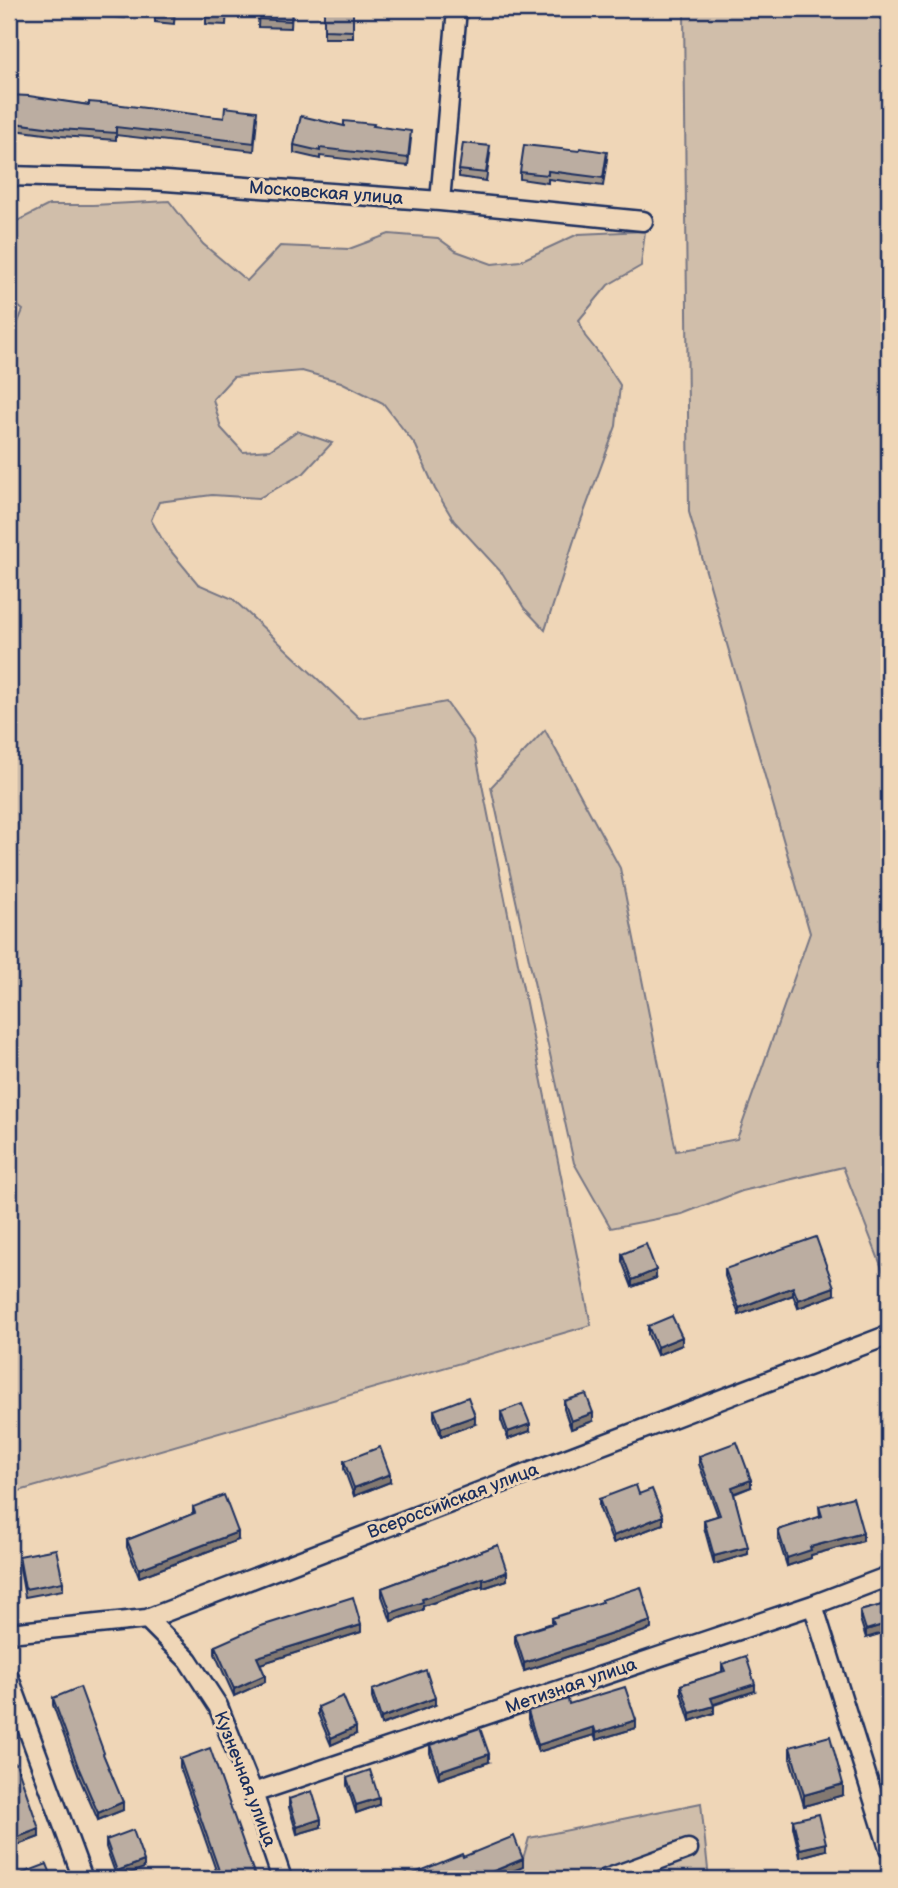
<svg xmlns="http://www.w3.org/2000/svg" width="898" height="1888" font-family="'Balsamiq Sans',sans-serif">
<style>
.green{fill:#d0beaa;stroke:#767684;stroke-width:2}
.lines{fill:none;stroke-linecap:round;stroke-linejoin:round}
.street-casing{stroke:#1b2f5e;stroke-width:23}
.street{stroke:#efd6b7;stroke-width:18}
.wall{fill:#a1958a;stroke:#1b2f5e;stroke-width:2}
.shaded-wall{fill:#837971;stroke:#1b2f5e;stroke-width:2}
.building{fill:#bbada1;stroke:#1b2f5e;stroke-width:2}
.labels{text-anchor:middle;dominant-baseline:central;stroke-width:6;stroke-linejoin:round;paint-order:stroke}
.street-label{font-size:18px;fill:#1b2f5e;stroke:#efd6b7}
</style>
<rect width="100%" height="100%" fill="#efd6b7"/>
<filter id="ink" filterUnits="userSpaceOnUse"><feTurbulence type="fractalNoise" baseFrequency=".0143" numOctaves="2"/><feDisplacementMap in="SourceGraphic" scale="14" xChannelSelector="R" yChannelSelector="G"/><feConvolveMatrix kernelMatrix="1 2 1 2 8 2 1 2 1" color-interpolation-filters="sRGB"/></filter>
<g filter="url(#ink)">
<path class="green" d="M684 9H889V1286L843 1167 742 1191 682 1214 611 1228 574 1163 491 787 545 730 620 868 676 1151 737 1139 810 933 689 512Z
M169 201 203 244 247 281 280 246 349 249 389 234 438 238 456 251 492 264 520 261 578 234 645 231 641 266 608 285 579 320 585 336 601 356 620 385 616 426 576 534 545 630 524 608 503 574 454 521 435 489 416 446 383 403 341 382 302 371 233 377 213 399 221 428 243 452 270 450 297 431 332 443 304 473 259 498 212 495 159 502 151 520 165 544 198 584 233 599 359 718 446 702 473 740 591 1325 9 1494V344L23 310 9 299V225L49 205H93Z
M701 1803 709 1879H517L529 1838Z"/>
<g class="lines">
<g class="street-casing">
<path id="street" d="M9 176 152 180 440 201 643 221
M440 201 457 9
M813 1605 889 1848
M147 1619 188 1660 218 1706 253 1793 282 1879
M9 1633 147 1619 889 1335
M9 1678 83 1879
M253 1793 813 1605 889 1576
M606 1879 688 1849"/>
</g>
<use href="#street" class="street"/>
</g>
<path class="wall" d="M45 9H63V11Z
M103 9H126L125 18 103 16Z
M155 9H175L174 24 155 22Z
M206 9H227L226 25 206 24Z
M259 9H292L291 28 258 27Z
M324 9H353V38H324Z
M9 95 89 105 224 118H257L254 151 116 135V140L60 136 14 130V132H9Z
M344 126H373L411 139 408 166 320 156V159L294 153V145Z
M490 154 486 181 459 177V170Z
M607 159 603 186 548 179V183L520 179V172Z
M622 1254 656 1278 632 1287 622 1261Z
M725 1269 834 1295 798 1308 793 1295 739 1315 725 1276Z
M648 1326 682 1345 657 1355 648 1334Z
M564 1401 593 1421 571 1429 564 1409Z
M434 1410 475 1424 441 1436 434 1417Z
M501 1412 530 1431 508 1439 501 1420Z
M699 1456 751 1487 734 1494 748 1554 714 1564 704 1527V1520L718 1516 699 1464Z
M344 1461 390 1482 354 1496 344 1469Z
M639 1494 663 1524 613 1543 599 1507V1499Z
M819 1506 863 1541 811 1555V1558L787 1566 778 1538V1530L820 1517Z
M193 1507 238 1540 139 1577 127 1547V1540L193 1514Z
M498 1545 507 1580 483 1588V1586L423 1606V1610L391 1621 382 1596V1588Z
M19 1556 63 1582V1590L25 1597 19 1564Z
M889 1603V1631L866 1638 860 1619V1611Z
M552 1618 651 1629 524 1671 515 1643V1635L552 1623Z
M361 1632 260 1664 265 1682 234 1696 215 1654V1646Z
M722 1664 755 1691 714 1705V1713L690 1721 681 1693V1685L722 1672Z
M372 1690 435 1705 381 1725 372 1698Z
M53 1698 104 1757 123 1810 98 1820 79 1777 53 1705Z
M318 1707 356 1734 331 1745 318 1714Z
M528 1711 636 1728 596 1740 594 1735 538 1752 528 1719Z
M430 1745 489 1762 439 1779 430 1753Z
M790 1747 843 1795 804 1806 790 1758Z
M180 1759 256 1879H219L180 1767Z
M9 1766 39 1837 15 1846 9 1830Z
M347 1778 379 1805 356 1813 347 1785Z
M289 1799 321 1827 297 1834 289 1807Z
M793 1820 826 1850 800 1857 793 1827Z
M106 1840 144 1868 117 1878 106 1847Z"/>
<path class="shaded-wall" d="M656 1270V1278L632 1287V1280Z
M793 1287V1295L739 1315V1308Z
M834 1287V1295L798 1308V1300Z
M682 1337V1345L657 1355V1347Z
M593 1413V1421L571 1429V1421Z
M475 1416V1424L441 1436V1428Z
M530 1424V1431L508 1439V1432Z
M390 1474V1482L354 1496V1488Z
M751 1480V1487L732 1494V1487Z
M663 1516V1524L613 1543V1536Z
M238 1532V1540L139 1577V1569Z
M863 1533V1541L811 1555V1558L787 1566V1558L810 1547Z
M748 1547V1554L714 1564V1556Z
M507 1572V1580L483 1588V1580Z
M483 1578V1586L423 1606V1610L391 1621V1613L422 1599Z
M651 1621V1629L524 1671V1663Z
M889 1623V1631L866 1638V1630Z
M361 1625V1632L257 1665V1657Z
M265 1675V1682L234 1696V1689Z
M755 1684V1691L711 1705V1698Z
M435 1698V1705L381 1725V1718Z
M714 1706V1713L690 1721V1713Z
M636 1720V1728L596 1740V1733Z
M356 1727V1734L331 1745V1738Z
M594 1727V1735L538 1752V1745Z
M489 1754V1762L439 1779V1771Z
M843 1784V1795L804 1806V1795Z
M379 1798V1805L356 1813V1805Z
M123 1802V1810L98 1820V1813Z
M321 1819V1827L297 1834V1827Z
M39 1829V1837L15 1846V1838Z
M826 1843V1850L800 1857V1849Z
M523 1859V1867L493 1879H484V1875Z
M144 1861V1868L117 1878V1871Z
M483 1873V1879H468Z"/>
<path class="building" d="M155 9H174V16L155 15Z
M206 9H226V17H206Z
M259 9H292L291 21 258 19Z
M324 9H353V31L324 30Z
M9 95 29 96 89 105V102L114 104 224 118 225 107 257 111 254 143 116 127V133L60 129 14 123V125L9 124Z
M301 116 344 126V121L374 124 373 126 411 131 408 158 320 148V151L294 145Z
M463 143 490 146 486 173 459 170Z
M524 145 579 151 580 148 607 152 603 178 548 171V175L520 172Z
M816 1237 834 1287 798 1300 793 1287 739 1308 725 1269Z
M646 1244 656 1270 632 1280 622 1254Z
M672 1316 682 1337 657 1347 648 1326Z
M586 1394 593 1413 571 1421 564 1401Z
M468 1397 475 1416 441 1428 434 1410Z
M522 1404 530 1424 508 1432 501 1412Z
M737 1442 751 1480 732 1487 748 1547 714 1556 704 1520 720 1515 699 1456Z
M380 1447 390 1474 354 1488 344 1461Z
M636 1485 639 1494 652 1489 663 1516 613 1536 599 1499Z
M224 1495 238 1532 139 1569 127 1540 195 1513 193 1507Z
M853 1497 863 1533 810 1547 811 1550 787 1558 778 1530 822 1516 819 1506Z
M498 1545 507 1572 483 1580V1578L422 1599 423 1602 391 1613 382 1588Z
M56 1549 63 1582 25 1589 19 1556Z
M641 1587 651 1621 524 1663 515 1635 554 1623 552 1618 602 1602 601 1600Z
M353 1597 361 1625 257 1657 265 1675 234 1689 215 1646 258 1627Z
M889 1603V1623L866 1630 860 1611Z
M746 1656 755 1684 711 1698 714 1706 690 1713 681 1685 725 1671 722 1664Z
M426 1670 435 1698 381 1718 372 1690Z
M80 1687 104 1753 103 1754 123 1802 98 1813 79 1769 53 1698Z
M625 1687 636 1720 596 1733 594 1727 538 1745 528 1711 568 1699 569 1704Z
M343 1696 356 1727 331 1738 318 1707Z
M480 1728 489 1754 439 1771 430 1745Z
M830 1736 843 1784 804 1795 790 1747Z
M210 1748 256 1879H222L180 1759Z
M16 1763 39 1829 15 1838 9 1822V1766Z
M370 1770 379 1798 356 1805 347 1778Z
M312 1791 321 1819 297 1827 289 1799Z
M819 1814 826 1843 800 1849 793 1820Z
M133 1830 144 1861 117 1871 106 1840Z
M514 1836 523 1859 484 1875 483 1873 468 1879H390L407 1873 408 1876 462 1854 463 1857Z
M47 1864 53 1879H25L23 1873Z"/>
</g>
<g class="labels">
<g class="street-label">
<text transform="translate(326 193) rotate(4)">Московская улица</text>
<text transform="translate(453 1501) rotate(-21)">Всероссийская улица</text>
<text transform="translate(571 1686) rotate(-19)">Метизная улица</text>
<text transform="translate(245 1779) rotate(69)">Кузнечная улица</text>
</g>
</g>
<rect width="898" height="1888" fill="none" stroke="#efd6b7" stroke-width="35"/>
<rect x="18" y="18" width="863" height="1853" fill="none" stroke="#1b2f5e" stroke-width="2.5" filter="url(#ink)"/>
</svg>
